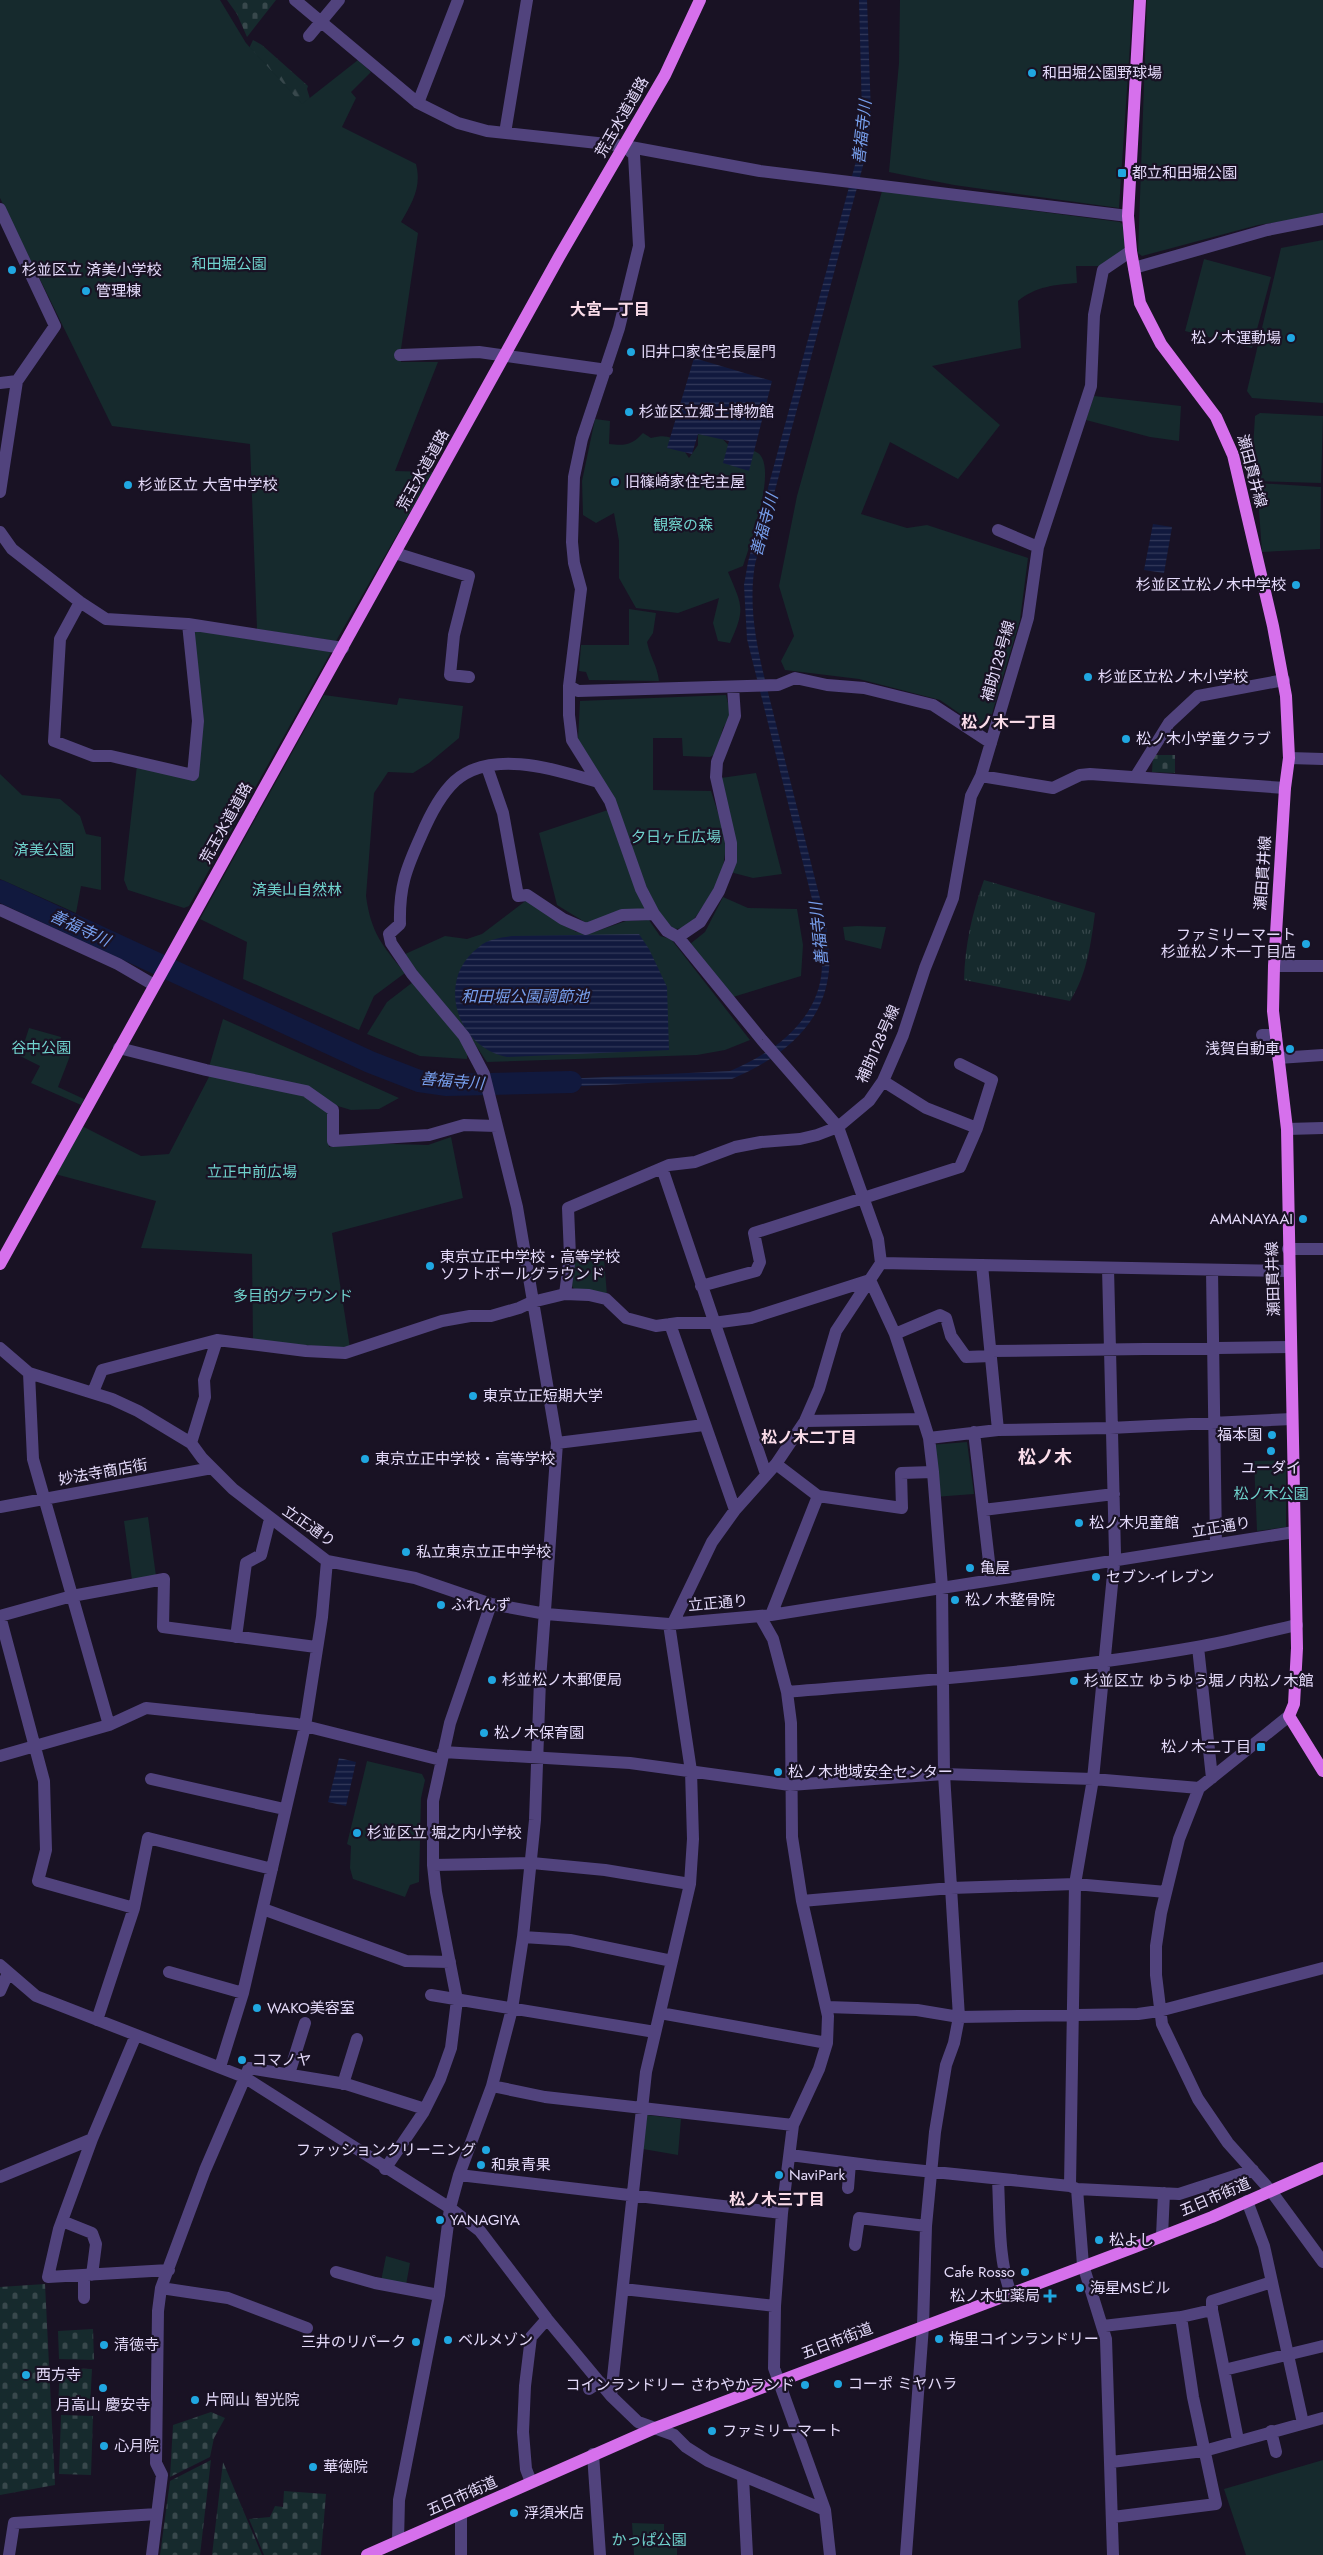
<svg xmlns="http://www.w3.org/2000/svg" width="1323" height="2555" font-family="Jost,'Noto Sans JP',sans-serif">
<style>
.grass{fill:url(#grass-tufts)}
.forest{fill:url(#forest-firs)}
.cemetery{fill:url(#cemetery-stones)}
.park{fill:#162a2d}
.water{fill:url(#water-rules)}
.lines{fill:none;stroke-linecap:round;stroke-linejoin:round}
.river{stroke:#11193e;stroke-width:22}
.minor{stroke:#51437d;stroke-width:12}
.major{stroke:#d670ec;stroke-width:12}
.poi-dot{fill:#20a7e1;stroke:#191224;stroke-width:2}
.labels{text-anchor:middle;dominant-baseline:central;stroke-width:4.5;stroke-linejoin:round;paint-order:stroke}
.poi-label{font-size:15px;fill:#e4dafa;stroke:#191224;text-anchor:start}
.street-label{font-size:15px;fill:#e4dafa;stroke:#191224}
.park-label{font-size:15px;fill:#6fd1cc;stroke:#191224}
.water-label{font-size:16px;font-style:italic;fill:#769eec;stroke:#191224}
.neighbourhood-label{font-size:16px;font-weight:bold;fill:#fadce9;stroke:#191224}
.quarter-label{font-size:18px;font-weight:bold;fill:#fadce9;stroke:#191224}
</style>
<defs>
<pattern id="grass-tufts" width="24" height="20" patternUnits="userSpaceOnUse" patternTransform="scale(1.25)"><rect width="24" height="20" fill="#162a2d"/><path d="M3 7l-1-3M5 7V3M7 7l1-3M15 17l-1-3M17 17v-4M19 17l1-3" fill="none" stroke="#38484c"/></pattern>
<pattern id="forest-firs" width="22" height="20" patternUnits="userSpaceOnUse" patternTransform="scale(1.25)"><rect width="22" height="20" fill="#162a2d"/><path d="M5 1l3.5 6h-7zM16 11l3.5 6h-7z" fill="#38484c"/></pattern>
<pattern id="cemetery-stones" width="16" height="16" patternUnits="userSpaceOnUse" patternTransform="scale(1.25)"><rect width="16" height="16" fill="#162a2d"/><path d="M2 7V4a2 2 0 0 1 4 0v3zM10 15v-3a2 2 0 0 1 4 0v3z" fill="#38484c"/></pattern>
<pattern id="water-rules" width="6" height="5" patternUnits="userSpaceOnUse" patternTransform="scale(1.25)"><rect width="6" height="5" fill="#11193e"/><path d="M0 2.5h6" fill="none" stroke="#343a5b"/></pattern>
</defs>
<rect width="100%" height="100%" fill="#191224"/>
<path class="grass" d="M984 880 1095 913C1091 943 1087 975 1070 1001L964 980C965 945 972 913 984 880Z"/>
<path class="forest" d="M253 40 262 45 308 86 307 89 314 112 342 152 246 55Z"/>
<path class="cemetery" d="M227 0H276L247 37 237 14Z
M1153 755H1175V773L1152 772Z
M45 2284 55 2485 0 2495V2287Z
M93 2329 94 2360 59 2359 58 2331Z
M60 2368 92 2369 90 2407 58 2406Z
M211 2412 225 2418 214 2438 210 2457 170 2477 173 2425Z
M61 2415 93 2416 91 2475 59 2474Z
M211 2460 200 2555H160L170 2481Z
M223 2462 262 2555H212Z
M284 2491 326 2494 321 2555H264L249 2519 270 2517 275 2506 283 2507Z"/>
<path class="park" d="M0 0H220L246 43 302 104 358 60 371 72 351 92 356 98 342 127 416 164C422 187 412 203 401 222L418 233 401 349V362H438L395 471 433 472 336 641 257 629 250 444 112 426 0 198Z
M900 0H1133L1119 208 954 185 889 172 899 63Z
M1147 0H1323V215L1258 225 1142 256 1138 253Z
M882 191 1120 222 1124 226 1125 247 1122 253 1099 266H1076L1077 283C1055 285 1036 286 1018 301L1021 348 932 366 1000 425 958 479 890 442 861 514 907 528 927 525 1028 558 1020 620 988 727 982 729 940 700 859 679 785 670 781 661 794 636 779 586 797 496Z
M1323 240V403L1252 398 1247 391 1281 248Z
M1204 259 1271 277 1252 348 1185 331Z
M1094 396 1181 406 1179 441 1150 437 1086 420Z
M1260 413 1323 416 1321 483 1251 481 1255 416Z
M595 419 610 421 609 444C625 446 632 445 643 433L651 438C673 432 678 441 689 458L698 445V434H718L731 448C740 449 751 448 758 453 778 467 750 545 743 566L728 572C742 606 746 608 730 643L718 641 713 623 719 598 678 613 636 608 619 578V541L614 513 596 523 583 515 582 481Z
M1257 483 1321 487 1320 549 1262 552Z
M629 609 656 613 653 633 647 642C650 657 657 665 659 681L589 680 586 672 579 671 581 645H629Z
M193 630 331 652 189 906 184 908 128 890 124 880 137 765 198 779Z
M324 695 397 705 399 698 463 706 459 738 429 763 413 773 388 772 374 793 366 896C371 933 382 945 405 973L374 996 359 1030 243 979 247 942 200 919Z
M726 695 731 715 723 728 716 754 710 757 683 756 682 738H653V790L711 791C716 807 724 827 725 844 727 877 706 902 688 928L673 929 658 912 578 739 580 701Z
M756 773 782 874 753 878 730 872 721 778Z
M0 774 22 795 60 799 80 816 86 834 101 837V890L81 886 76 913 0 879Z
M608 810 646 909 588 924 557 905 539 833Z
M723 897 748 908 797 909 803 945 801 976 733 997 690 944 705 932Z
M528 899 576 932H594L626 921 649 920 660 936 671 939 750 1040 725 1050 697 1055 487 1062 470 1037 403 955 445 936 467 939 482 934Z
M857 926 886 927 881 949 845 940 843 927Z
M413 982 467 1048V1059L420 1056 367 1034 387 1002Z
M223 1019 399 1098 379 1109 351 1110 209 1067Z
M29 1028 61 1037 57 1052 70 1056 58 1087 84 1099 81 1105 31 1083 40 1066 20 1056Z
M210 1075 303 1095 329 1112V1147L358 1143 428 1145 451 1137 463 1198 332 1233 350 1348 253 1342 252 1254 141 1248 156 1201 55 1174 82 1126 141 1156 169 1154Z
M604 1259 607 1295 575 1290 571 1285 575 1261Z
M967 1442 974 1494 934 1497 930 1445Z
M1286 1460V1527L1257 1531 1254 1461Z
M148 1517 156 1576 132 1580 124 1521Z
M367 1761 422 1774 425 1780 421 1798 419 1882 410 1885 405 1897 353 1879 350 1868 351 1846 347 1844Z
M647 2115 681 2119 678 2155 643 2149Z
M386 2256 410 2263 406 2285 381 2281Z
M1323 2460V2555H1246L1224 2489Z
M632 2523 664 2524V2540L677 2541V2555H634Z"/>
<path class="water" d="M859 0H867L871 114 867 151 755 564C746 619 763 670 776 724 788 773 801 822 813 871 822 907 835 947 827 983 817 1032 774 1061 732 1079L542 1088V1080L730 1071C774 1053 822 1018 822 964 822 949 819 934 817 919L747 639 744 585 748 562 859 150 862 114Z
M694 358 772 381 749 471 723 463 729 441 698 434 692 454 667 448Z
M1153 524 1172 527 1164 573 1144 570Z
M639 934 649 949 667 987 669 1050 507 1057C456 1047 435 979 479 947 488 939 500 938 512 936Z
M339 1758 356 1762 346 1806 328 1802Z"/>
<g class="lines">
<path class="river" d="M0 891 370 1062 419 1081 447 1085 571 1082"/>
<path class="minor" d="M295 0 418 103 458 123 487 131 625 146 760 171 1128 216
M309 36 339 0
M418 103 458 0
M505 133 527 0
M625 146 634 155 639 246 619 328 582 439 574 477 572 542 574 563 581 589 569 686V715L572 740 610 801 641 889 654 914 667 931 678 937 762 1040 838 1127 878 1239 881 1263 836 1331 819 1389 805 1421 776 1464 735 1510 712 1542 673 1623
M0 209 55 326 17 381 0 492
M1134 268 1267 230 1323 219
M400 355 479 352 607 370
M0 383 17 381
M998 530 1038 547
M0 532 12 549 80 602 106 619 188 624 343 648
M395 553 469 576 454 635 450 675 469 677
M80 602 60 639 54 741 93 756H111L193 775 198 721 188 624
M569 686 578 691 778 685 795 678 827 685 864 688 933 705 991 743
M1289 758 1323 759
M487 767 503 813 518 896 527 895 563 919 586 929 622 915 654 914
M981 776 1053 788 1080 775 1090 774 1285 788
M1136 776 1169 723 1198 696 1284 680
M0 910 118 964 154 985
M678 937 700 922 719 891 731 861V843L716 777 717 762 735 716 733 687
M1274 966H1323
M1262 1035H1276
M119 1048 206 1070 306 1091 333 1110V1141L429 1135 464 1125 497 1126
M1278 1058 1323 1055
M883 1081 926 1108 977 1128
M1287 1129 1323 1128
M662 1168 766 1474
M1288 1249H1323
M881 1263 1289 1271
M982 1265 998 1430
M1108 1268 1115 1554 1093 1779 1075 1884 1070 2186 1077 2189 1083 2265 1106 2339 1113 2555
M1212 1270 1216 1544
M870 1280 895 1334 923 1419 929 1438 933 1472 942 1587 944 1774 959 2017 954 2043 946 2065 935 2132 926 2226 923 2326 906 2555
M701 1286 756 1271 760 1262 754 1233 960 1167 977 1128 992 1080 960 1064
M565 1294 570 1256 568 1208 669 1165 695 1162 735 1147 761 1142 800 1139 817 1135 838 1127 869 1101 883 1081 903 1035 925 968 953 898 971 796 981 776 1028 618 1038 547 1091 386 1094 315 1103 270 1131 251
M670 1324 735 1510
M895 1334 940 1315 946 1318 951 1336 966 1357 991 1356
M0 1348 29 1373 112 1399 138 1411 191 1443 202 1458 233 1489 327 1561 415 1578 491 1604 546 1614 669 1624 771 1615 1294 1532
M990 1351 1291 1347
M29 1373 33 1459 109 1725
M93 1392 102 1370 217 1340 306 1351 345 1353 442 1321 470 1316H491L519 1308 532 1302 565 1294 589 1295 606 1299 626 1318 656 1326 678 1323H713L751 1318 870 1280
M805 1421 923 1419
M974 1432 991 1579
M929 1438 998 1430 1110 1428 1292 1419
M191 1443 205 1397 204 1380 217 1340
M557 1443 704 1425
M776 1464 818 1496 902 1508 901 1473 933 1472
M0 1507 212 1468
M983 1510 1114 1494
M771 1615 818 1496
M0 1616 44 1781 46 1850 38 1881 134 1908
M0 1616 72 1596 164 1579 163 1627 316 1647
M760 1616 773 1639 787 1692 791 1723 792 1837 802 1901 828 2016 827 2043 819 2069 793 2125 782 2213 775 2306 774 2368 825 2510 830 2555
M236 1637 246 1563 261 1555 270 1519
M1198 1647 1212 1778
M787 1692C924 1680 1062 1671 1197 1647 1231 1641 1264 1632 1297 1625
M1289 1716 1199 1788 1179 1839 1161 1913 1156 1946V1975L1162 2024 1198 2099 1228 2143 1271 2191 1323 2262
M443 1752 630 1763 790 1785 944 1774 1093 1779 1199 1788
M0 1756 109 1725 146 1708 297 1724 441 1760
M151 1779 284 1809
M433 1865 532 1863 605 1870 690 1884
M802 1901 951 1888 1075 1884 1166 1892
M263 1909 406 1961 450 1962
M523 1937 570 1940 672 1961
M0 1965 36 1996 244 2077 450 2208 480 2231 547 2319 611 2396 638 2422 674 2435 686 2447 708 2461 825 2510
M169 1972 243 1993
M0 1991 8 1973
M431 1995 655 2032
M827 2007 917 2010 959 2017 1138 2014 1159 2011 1323 1968
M660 2013 827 2043
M97 2020 134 1908 148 1838 272 1869
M136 2035 92 2139 59 2229 48 2277 169 2270
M220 2067 243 1993 305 1726 322 1617 327 1561
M289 2074 305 2023
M343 2084 357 2039
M492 2086 545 2097 793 2125
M790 2155 876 2166 1070 2186
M385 2169 423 2113 440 2079 451 2048 457 2000 436 1892 433 1865V1801L450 1723 491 1604
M459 2175 782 2213
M0 2177 92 2139
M998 2180C1000 2217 998 2260 1011 2294
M848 2188 850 2163
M1077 2189 1179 2194 1253 2170
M1247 2201 1264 2246 1303 2423
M62 2221 92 2233 96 2244 92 2275
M1162 2236 1164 2193
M855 2245 859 2218 926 2226
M336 2272 375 2283 439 2295
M84 2275V2298
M161 2288 228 2298 307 2328
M623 2289 775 2306
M1212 2310V2301L1272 2282
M1103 2326 1181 2317 1212 2310 1238 2440
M1224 2370 1323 2346
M589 2389 600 2382
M611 2396 646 2072 690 1884 693 1839 691 1771 669 1624
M1271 2431 1276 2452
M593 2454 600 2555
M1111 2462 1204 2451 1323 2418
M743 2477 747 2555
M531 2482 526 2469 523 2432 525 2386 531 2337 547 2319
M1113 2517 1216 2504 1193 2397 1181 2317
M398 2541 399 2500 439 2295 450 2208 459 2175 492 2086 512 2009 523 1937 535 1820 540 1680 557 1443 517 1207 484 1074 464 1036 412 974 391 943 389 934 400 924C399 887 406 869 421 836 429 817 440 795 455 781 492 748 557 770 598 782
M9 2555 14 2523 157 2514
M152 2555 162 2475 156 2463 158 2311 161 2288 205 2170 249 2068 346 2084 425 2109
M461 2555V2514"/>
<path class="major" d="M1140 0 1128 216 1131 251 1140 303 1161 344 1216 417 1233 455 1273 626 1286 696 1289 758 1285 788 1274 966 1273 1011 1287 1129 1297 1648 1294 1704 1289 1716 1323 1771
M0 1264 559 257 665 75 700 0
M367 2555 655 2428 1135 2247 1212 2217 1323 2168"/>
</g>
<g class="poi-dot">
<circle cx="1032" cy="73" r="5"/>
<rect x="1117" y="168" width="10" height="10" rx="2.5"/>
<circle cx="12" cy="270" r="5"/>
<circle cx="86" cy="291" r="5"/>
<circle cx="1291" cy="338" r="5"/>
<circle cx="631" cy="352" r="5"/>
<circle cx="629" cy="412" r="5"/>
<circle cx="615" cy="482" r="5"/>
<circle cx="128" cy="485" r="5"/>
<circle cx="1296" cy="585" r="5"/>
<circle cx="1088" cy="677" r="5"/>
<circle cx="1126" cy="739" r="5"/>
<circle cx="1306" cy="944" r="5"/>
<circle cx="1290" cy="1049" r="5"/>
<circle cx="1303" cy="1219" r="5"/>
<circle cx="430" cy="1266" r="5"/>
<circle cx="473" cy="1396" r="5"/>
<circle cx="1272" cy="1435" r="5"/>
<circle cx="1271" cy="1451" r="5"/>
<circle cx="365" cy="1459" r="5"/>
<circle cx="1079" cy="1523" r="5"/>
<circle cx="406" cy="1552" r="5"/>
<circle cx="970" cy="1568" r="5"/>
<circle cx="1096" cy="1577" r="5"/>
<circle cx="955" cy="1600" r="5"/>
<circle cx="441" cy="1605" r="5"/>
<circle cx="492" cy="1680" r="5"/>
<circle cx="1074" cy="1681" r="5"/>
<circle cx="484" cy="1733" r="5"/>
<rect x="1256" y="1742" width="10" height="10" rx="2.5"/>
<circle cx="778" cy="1772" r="5"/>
<circle cx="357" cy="1833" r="5"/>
<circle cx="257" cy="2008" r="5"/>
<circle cx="242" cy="2060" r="5"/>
<circle cx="486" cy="2150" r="5"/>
<circle cx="481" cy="2165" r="5"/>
<circle cx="779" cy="2175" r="5"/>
<circle cx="440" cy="2220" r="5"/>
<circle cx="1099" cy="2240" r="5"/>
<circle cx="1025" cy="2272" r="5"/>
<circle cx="1080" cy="2288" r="5"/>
<path d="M1047.5 2288.5h5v5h5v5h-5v5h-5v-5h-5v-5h5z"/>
<circle cx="939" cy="2339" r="5"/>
<circle cx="448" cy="2340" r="5"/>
<circle cx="416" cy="2342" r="5"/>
<circle cx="104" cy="2345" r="5"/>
<circle cx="26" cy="2375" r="5"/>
<circle cx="838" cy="2384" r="5"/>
<circle cx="805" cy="2385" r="5"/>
<circle cx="103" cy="2388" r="5"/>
<circle cx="195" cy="2400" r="5"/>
<circle cx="712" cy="2431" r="5"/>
<circle cx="104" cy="2446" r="5"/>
<circle cx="313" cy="2467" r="5"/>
<circle cx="514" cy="2513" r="5"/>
</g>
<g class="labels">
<g class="poi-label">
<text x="1042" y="73">和田堀公園野球場</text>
<text x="1132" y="173">都立和田堀公園</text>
<text x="22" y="270">杉並区立 済美小学校</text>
<text x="96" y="291">管理棟</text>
<text x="1281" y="338" text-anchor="end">松ノ木運動場</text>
<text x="641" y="352">旧井口家住宅長屋門</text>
<text x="639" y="412">杉並区立郷土博物館</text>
<text x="625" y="482">旧篠崎家住宅主屋</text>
<text x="138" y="485">杉並区立 大宮中学校</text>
<text x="1286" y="585" text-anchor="end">杉並区立松ノ木中学校</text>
<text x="1098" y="677">杉並区立松ノ木小学校</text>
<text x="1136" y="739">松ノ木小学童クラブ</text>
<text x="1296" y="935" text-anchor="end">ファミリーマート<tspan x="1296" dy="17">杉並松ノ木一丁目店</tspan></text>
<text x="1280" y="1049" text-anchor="end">浅賀自動車</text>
<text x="1293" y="1219" text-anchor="end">AMANAYAAI</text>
<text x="440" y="1257">東京立正中学校・高等学校<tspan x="440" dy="17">ソフトボールグラウンド</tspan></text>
<text x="483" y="1396">東京立正短期大学</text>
<text x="1262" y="1435" text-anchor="end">福本園</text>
<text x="375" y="1459">東京立正中学校・高等学校</text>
<text x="1271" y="1468" text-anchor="middle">ユーダイ</text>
<text x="1089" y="1523">松ノ木児童館</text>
<text x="416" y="1552">私立東京立正中学校</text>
<text x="980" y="1568">亀屋</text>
<text x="1106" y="1577">セブン-イレブン</text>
<text x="965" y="1600">松ノ木整骨院</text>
<text x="451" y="1605">ふれんず</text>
<text x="502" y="1680">杉並松ノ木郵便局</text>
<text x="1084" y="1681">杉並区立 ゆうゆう堀ノ内松ノ木館</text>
<text x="494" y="1733">松ノ木保育園</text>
<text x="1251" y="1747" text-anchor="end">松ノ木二丁目</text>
<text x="788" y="1772">松ノ木地域安全センター</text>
<text x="367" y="1833">杉並区立 堀之内小学校</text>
<text x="267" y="2008">WAKO美容室</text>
<text x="252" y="2060">コマノヤ</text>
<text x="476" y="2150" text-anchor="end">ファッションクリーニング</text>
<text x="491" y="2165">和泉青果</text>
<text x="789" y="2175">NaviPark</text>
<text x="450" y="2220">YANAGIYA</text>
<text x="1109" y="2240">松よし</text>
<text x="1015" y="2272" text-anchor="end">Cafe Rosso</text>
<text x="1090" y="2288">海星MSビル</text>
<text x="1040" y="2296" text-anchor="end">松ノ木虹薬局</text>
<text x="949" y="2339">梅里コインランドリー</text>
<text x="458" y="2340">ベルメゾン</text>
<text x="406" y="2342" text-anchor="end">三井のリパーク</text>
<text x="114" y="2345">清徳寺</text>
<text x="36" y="2375">西方寺</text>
<text x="848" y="2384">コーポ ミヤハラ</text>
<text x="795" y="2385" text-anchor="end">コインランドリー さわやかランド</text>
<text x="205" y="2400">片岡山 智光院</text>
<text x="103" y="2405" text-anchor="middle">月高山 慶安寺</text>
<text x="722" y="2431">ファミリーマート</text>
<text x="114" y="2446">心月院</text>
<text x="323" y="2467">華徳院</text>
<text x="524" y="2513">浮須米店</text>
</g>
<g class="street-label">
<text transform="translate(622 117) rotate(-60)">荒玉水道道路</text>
<text transform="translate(423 470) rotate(-61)">荒玉水道道路</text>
<text transform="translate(1252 471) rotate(75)">瀬田貫井線</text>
<text transform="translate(998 661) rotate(-74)">補助128号線</text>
<text transform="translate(226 823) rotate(-61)">荒玉水道道路</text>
<text transform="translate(1263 873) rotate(-86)">瀬田貫井線</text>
<text transform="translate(878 1044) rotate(-66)">補助128号線</text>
<text transform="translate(1273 1279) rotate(-92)">瀬田貫井線</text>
<text transform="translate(103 1472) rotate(-10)">妙法寺商店街</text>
<text transform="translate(309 1526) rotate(35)">立正通り</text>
<text transform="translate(1221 1527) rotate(-9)">立正通り</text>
<text transform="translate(718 1603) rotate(-5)">立正通り</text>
<text transform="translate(1215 2197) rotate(-23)">五日市街道</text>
<text transform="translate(837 2341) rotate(-21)">五日市街道</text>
<text transform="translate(462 2496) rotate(-24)">五日市街道</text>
</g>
<g class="park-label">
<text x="229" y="264">和田堀公園</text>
<text x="683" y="525">観察の森</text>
<text x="676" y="837">夕日ヶ丘広場</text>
<text x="44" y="850">済美公園</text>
<text x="297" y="890">済美山自然林</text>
<text x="41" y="1048">谷中公園</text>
<text x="252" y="1172">立正中前広場</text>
<text x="293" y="1296">多目的グラウンド</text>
<text x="1271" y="1494">松ノ木公園</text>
<text x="649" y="2540">かっぱ公園</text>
</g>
<g class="water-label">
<text transform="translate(862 132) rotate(-84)">善福寺川</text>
<text transform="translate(764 525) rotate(-75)">善福寺川</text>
<text transform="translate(80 928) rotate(25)">善福寺川</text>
<text transform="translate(819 934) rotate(-96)">善福寺川</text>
<text x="525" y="996">和田堀公園調節池</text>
<text transform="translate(452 1081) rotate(5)">善福寺川</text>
</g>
<g class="neighbourhood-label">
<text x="610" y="309">大宮一丁目</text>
<text x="1009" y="722">松ノ木一丁目</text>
<text x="809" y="1437">松ノ木二丁目</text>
<text x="777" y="2199">松ノ木三丁目</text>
</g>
<g class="quarter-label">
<text x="1045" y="1457">松ノ木</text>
</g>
</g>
</svg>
